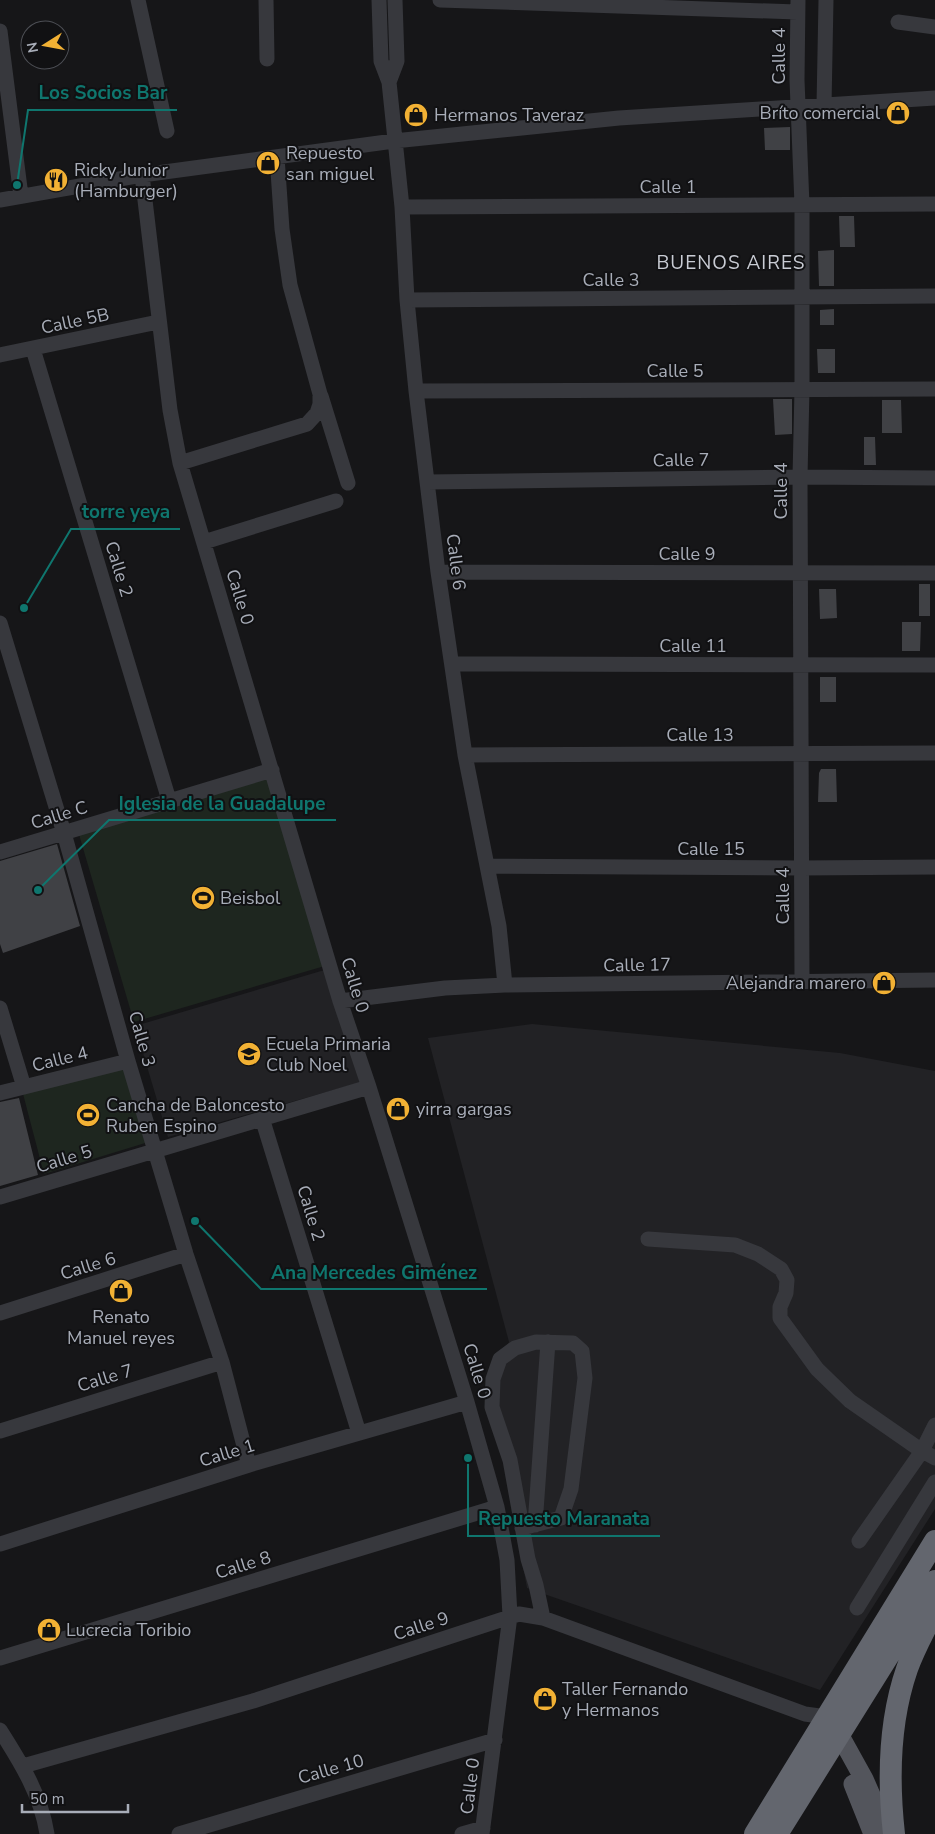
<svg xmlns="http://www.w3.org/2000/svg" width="935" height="1834" font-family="'Nunito Sans',sans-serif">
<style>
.built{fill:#222225}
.green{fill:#1e261f}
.building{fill:#404145}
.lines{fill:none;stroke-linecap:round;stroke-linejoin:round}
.minor{stroke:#37383d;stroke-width:15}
.major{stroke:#53555c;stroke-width:19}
.highway{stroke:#63666e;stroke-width:22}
.labels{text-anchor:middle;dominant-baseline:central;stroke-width:4;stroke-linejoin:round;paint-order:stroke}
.street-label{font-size:18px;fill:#a8adb8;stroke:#111113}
.poi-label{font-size:18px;fill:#a8adb8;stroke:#111113;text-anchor:start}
.neighbourhood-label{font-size:19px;letter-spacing:1px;fill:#c9ccd4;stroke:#111113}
.leader{fill:none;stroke:#0f766e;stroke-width:2}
.callout-dot{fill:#0f766e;stroke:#111113;stroke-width:2}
.callout-label{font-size:19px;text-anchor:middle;font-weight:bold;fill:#0f766e;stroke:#111113;stroke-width:4;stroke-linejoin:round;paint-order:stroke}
</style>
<rect width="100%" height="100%" fill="#161618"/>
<path class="built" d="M328 969 362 1082 168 1137 135 1026Z
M532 1024 840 1053 935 1071V1509L820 1690 527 1588 491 1394 509 1342 428 1038Z"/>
<path class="green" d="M269 774 328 965 134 1022 78 831Z
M131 1062 155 1140 44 1174 22 1090Z"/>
<path class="building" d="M790 127V150H765L764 128Z
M839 216H854L855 247H840Z
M834 250V286H819L818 251Z
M834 309V325H820V310Z
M817 349H835V373H818Z
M773 399H792V434L775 435Z
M882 400H901L902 433H882Z
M864 437H875L876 465H864Z
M919 584H930V616H919Z
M819 589H836L837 618 820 619Z
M902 622H921L920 651H902Z
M820 677H836V702H820Z
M821 769H836L837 802H818L819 773Z
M57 844 80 926 3 953 0 944V861Z
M19 1098 38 1175 0 1186V1102Z"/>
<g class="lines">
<path class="minor" d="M138 0 167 131
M266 0 267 59
M379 0 381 61 389 82 402 207 407 300 416 391 438 572 465 755 499 926 505 985
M440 0 797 12
M798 0 797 80 802 205V389L800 477 802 982
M898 22 935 27
M0 31 21 196
M389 82 397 61 395 0
M824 106 826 0
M142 175 170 410 180 463 340 1001 369 1087 467 1402 497 1507 502 1533 507 1560 510 1616 482 1834
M0 200 142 175 394 141 619 118 935 98
M402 207 935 204
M407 300 935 296
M33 349 169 800
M0 355 158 322
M416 391 935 389
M321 396 348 483
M180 463 307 424 317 413 320 404V394L290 285 282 229 277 157
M427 482 800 477 935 478
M204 542 336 501
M438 572 935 573
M0 623 64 833 128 1061 186 1254 222 1362 249 1465
M452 664 935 665
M465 755 935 753
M0 852 272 770
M487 866 801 868 935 867
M340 1001 445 988 505 985 935 980
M0 1008 24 1087
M0 1093 128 1061
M262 1118 359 1433
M0 1197 369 1087
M648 1239 735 1245 758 1254 781 1269 787 1280 786 1293 780 1307V1318L817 1369 850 1401 922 1451 935 1458
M0 1313 186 1254
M0 1431 222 1362
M535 1525 548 1342
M522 1528 561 1518 571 1489 585 1378 582 1351 573 1343 536 1342 515 1348 500 1359 493 1379 492 1407 510 1460 528 1559 536 1585 543 1618
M859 1541 922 1451 935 1425
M0 1544 249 1465 467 1402
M857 1608 935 1482
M0 1658 497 1507
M0 1730C21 1763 41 1795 47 1834
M23 1766 253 1701 519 1614 543 1618 805 1714 827 1717
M179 1834 495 1740
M462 1834 483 1828"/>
<path class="major" d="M833 1723 864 1779 888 1834
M853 1784 873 1834"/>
<path class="highway" d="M755 1834 935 1541
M777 1834 935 1581
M894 1834C888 1780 889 1721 907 1669 914 1649 925 1629 935 1610"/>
</g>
<defs>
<g id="shop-disc" transform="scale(1.25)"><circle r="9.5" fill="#f2b134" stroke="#111113"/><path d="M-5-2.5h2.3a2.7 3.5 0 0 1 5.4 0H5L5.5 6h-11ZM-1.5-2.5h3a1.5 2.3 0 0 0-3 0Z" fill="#111"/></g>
<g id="restaurant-disc" transform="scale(1.25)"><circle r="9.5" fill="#f2b134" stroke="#111113"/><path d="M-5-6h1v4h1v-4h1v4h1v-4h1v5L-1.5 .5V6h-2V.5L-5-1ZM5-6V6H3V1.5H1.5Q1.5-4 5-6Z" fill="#111"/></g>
<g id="stadium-disc" transform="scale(1.25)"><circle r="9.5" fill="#f2b134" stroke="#111113"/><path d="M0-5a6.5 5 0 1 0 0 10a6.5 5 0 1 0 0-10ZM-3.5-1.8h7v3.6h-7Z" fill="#111"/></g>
<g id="school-disc" transform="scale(1.25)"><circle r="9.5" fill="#f2b134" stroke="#111113"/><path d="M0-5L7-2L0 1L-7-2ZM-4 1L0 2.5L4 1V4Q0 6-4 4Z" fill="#111"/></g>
</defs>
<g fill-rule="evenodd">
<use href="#shop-disc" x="898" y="113"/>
<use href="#shop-disc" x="416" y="115"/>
<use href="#shop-disc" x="268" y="163"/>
<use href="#restaurant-disc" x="56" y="180"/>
<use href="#stadium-disc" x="203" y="898"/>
<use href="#shop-disc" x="884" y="983"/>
<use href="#school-disc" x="249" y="1054"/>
<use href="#shop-disc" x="398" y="1109"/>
<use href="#stadium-disc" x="88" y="1115"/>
<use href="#shop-disc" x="121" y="1291"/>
<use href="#shop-disc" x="49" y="1630"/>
<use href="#shop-disc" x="545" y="1699"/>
</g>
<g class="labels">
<g class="street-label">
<text transform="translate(779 56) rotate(-90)">Calle 4</text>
<text x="668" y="187">Calle 1</text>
<text x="611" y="280">Calle 3</text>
<text transform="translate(75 321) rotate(-12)">Calle 5B</text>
<text x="675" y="371">Calle 5</text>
<text transform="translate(681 460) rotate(-1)">Calle 7</text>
<text transform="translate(781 491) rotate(-90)">Calle 4</text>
<text x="687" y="554">Calle 9</text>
<text transform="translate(456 562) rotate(83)">Calle 6</text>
<text transform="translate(119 569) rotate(73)">Calle 2</text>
<text transform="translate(240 597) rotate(73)">Calle 0</text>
<text x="693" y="646">Calle 11</text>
<text x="700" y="735">Calle 13</text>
<text transform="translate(59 815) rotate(-17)">Calle C</text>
<text x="711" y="849">Calle 15</text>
<text transform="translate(783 896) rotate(-90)">Calle 4</text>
<text transform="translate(637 965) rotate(-1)">Calle 17</text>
<text transform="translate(355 985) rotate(73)">Calle 0</text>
<text transform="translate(142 1039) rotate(74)">Calle 3</text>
<text transform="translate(60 1059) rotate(-14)">Calle 4</text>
<text transform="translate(64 1159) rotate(-17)">Calle 5</text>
<text transform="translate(311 1213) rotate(73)">Calle 2</text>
<text transform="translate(88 1266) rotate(-17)">Calle 6</text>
<text transform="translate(477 1371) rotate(73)">Calle 0</text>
<text transform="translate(105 1378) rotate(-17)">Calle 7</text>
<text transform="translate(227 1453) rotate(-17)">Calle 1</text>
<text transform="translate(243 1565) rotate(-17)">Calle 8</text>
<text transform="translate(421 1626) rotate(-18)">Calle 9</text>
<text transform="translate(331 1769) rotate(-16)">Calle 10</text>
<text transform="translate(470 1786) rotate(-83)">Calle 0</text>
</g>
<g class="poi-label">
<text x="880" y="113" text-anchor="end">Bríto comercial</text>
<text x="434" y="115">Hermanos Taveraz</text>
<text x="286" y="153">Repuesto<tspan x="286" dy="21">san miguel</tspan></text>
<text x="74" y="170">Ricky Junior<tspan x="74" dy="21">(Hamburger)</tspan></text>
<text x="220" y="898">Beisbol</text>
<text x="866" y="983" text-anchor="end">Alejandra marero</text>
<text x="266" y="1044">Ecuela Primaria<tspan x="266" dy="21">Club Noel</tspan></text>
<text x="106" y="1105">Cancha de Baloncesto<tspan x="106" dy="21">Ruben Espino</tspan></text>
<text x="416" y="1109">yirra gargas</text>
<text x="121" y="1317" text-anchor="middle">Renato<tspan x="121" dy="21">Manuel reyes</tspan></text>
<text x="66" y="1630">Lucrecia Toribio</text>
<text x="562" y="1689">Taller Fernando<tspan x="562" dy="21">y Hermanos</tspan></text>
</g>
<g class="neighbourhood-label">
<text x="731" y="263">BUENOS AIRES</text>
</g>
</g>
<path class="leader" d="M17 185L28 110H177M24 608L71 529H180M38 890L109 820H336M195 1221L261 1289H487M468 1458L468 1536H660"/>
<g class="callout-dot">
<circle cx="17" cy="185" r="5"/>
<circle cx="24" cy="608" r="5"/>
<circle cx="38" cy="890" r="5"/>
<circle cx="195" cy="1221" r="5"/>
<circle cx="468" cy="1458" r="5"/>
</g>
<g class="callout-label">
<text x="103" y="99">Los Socios Bar</text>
<text x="126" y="518">torre yeya</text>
<text x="222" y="810">Iglesia de la Guadalupe</text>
<text x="374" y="1279">Ana Mercedes Giménez</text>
<text x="564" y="1525">Repuesto Maranata</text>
</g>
<g transform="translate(45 45) rotate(259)"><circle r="24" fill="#111113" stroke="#4d4f55"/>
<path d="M0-4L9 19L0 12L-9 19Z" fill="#f2b134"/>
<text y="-8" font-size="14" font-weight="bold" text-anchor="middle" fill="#a8adb8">N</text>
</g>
<path d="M22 1804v8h106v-8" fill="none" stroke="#a8adb8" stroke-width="2.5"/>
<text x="30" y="1804" font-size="15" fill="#a8adb8" stroke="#111113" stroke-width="4" paint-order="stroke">50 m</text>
</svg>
